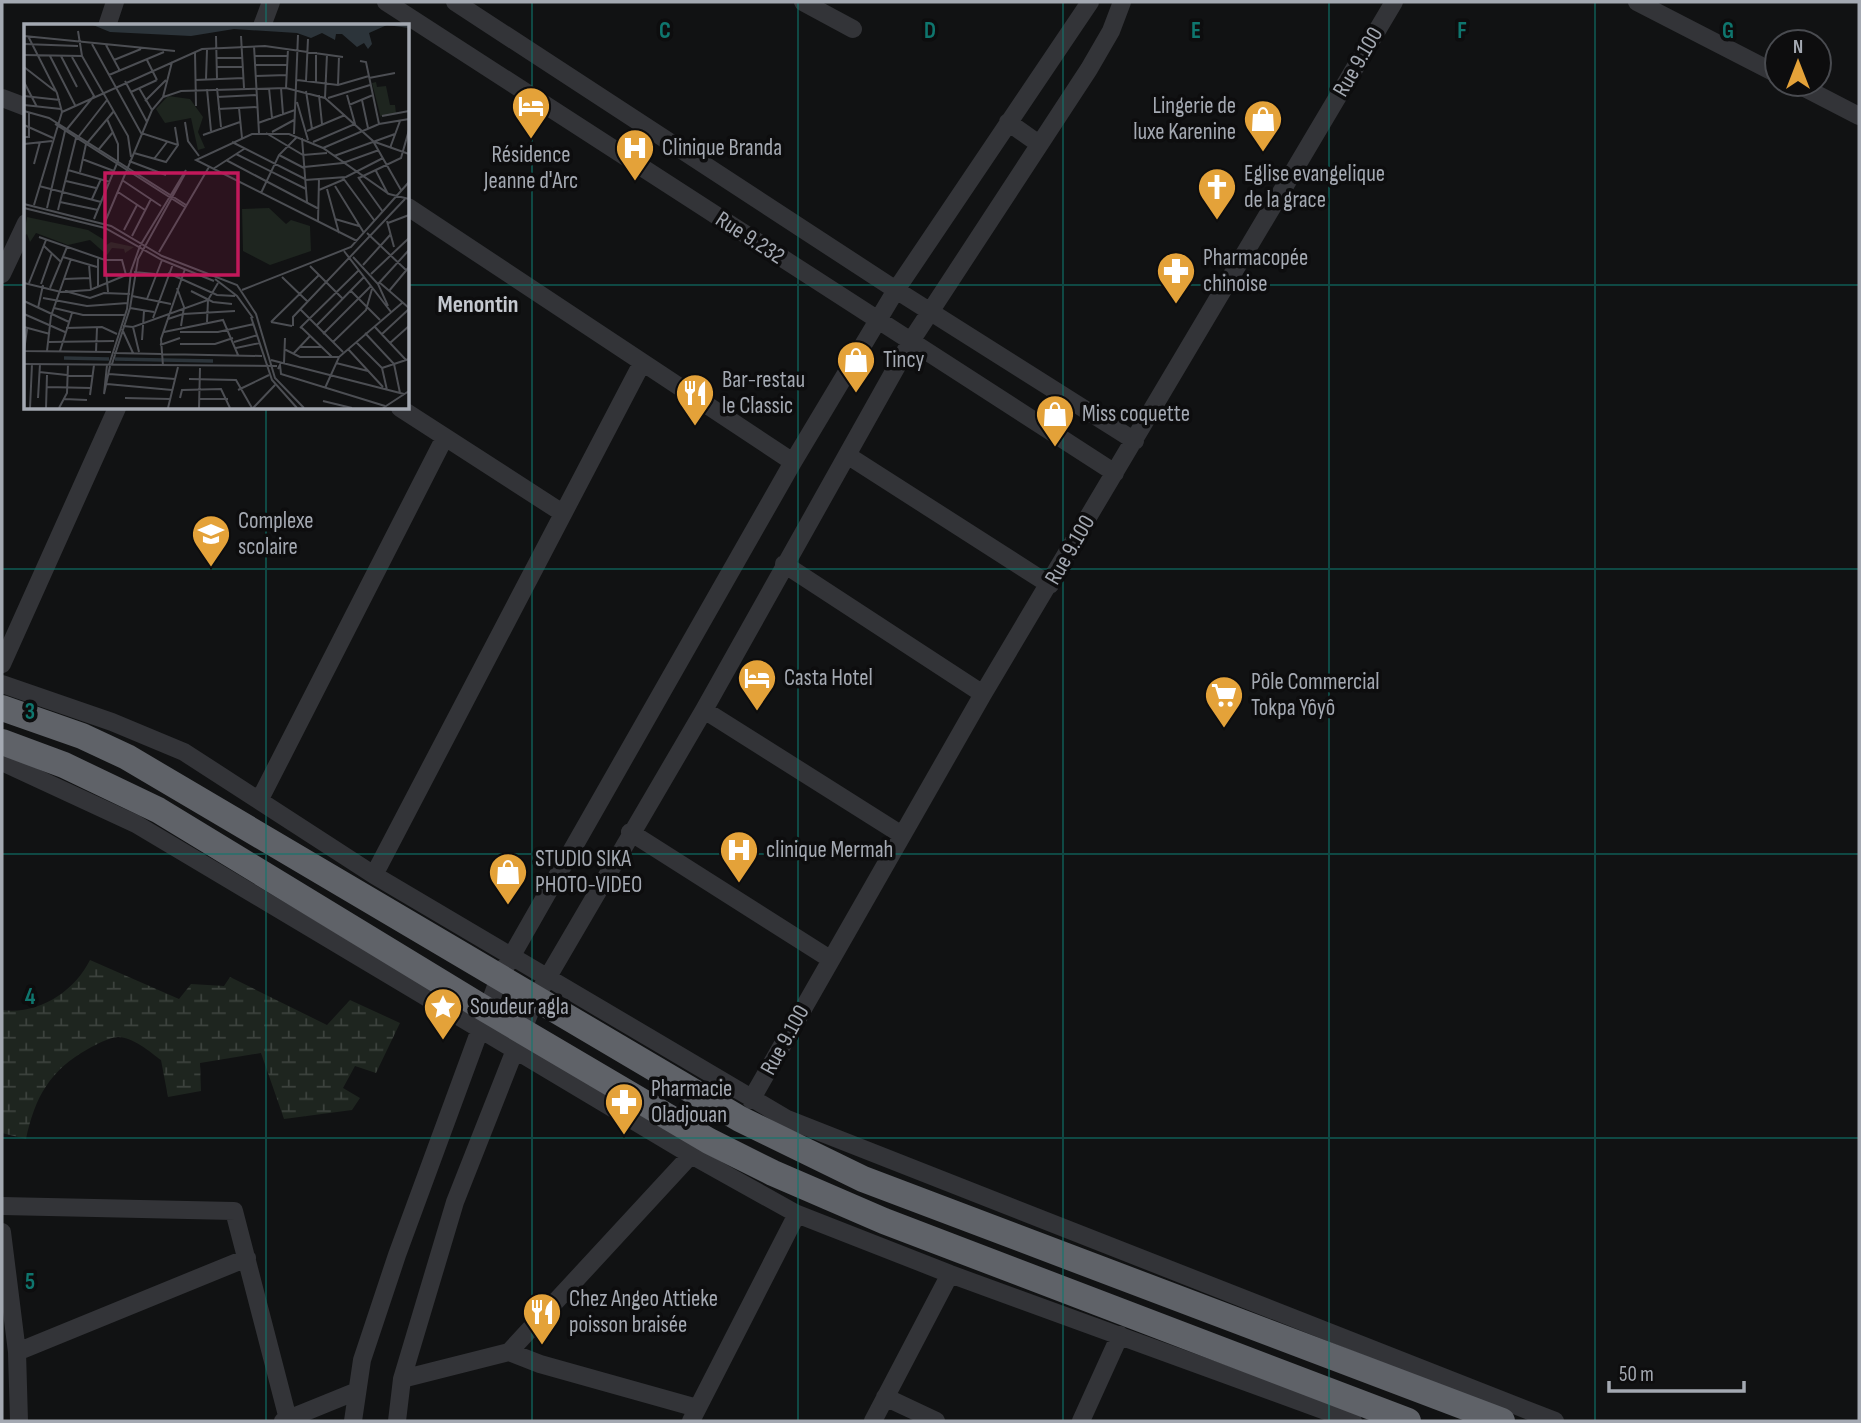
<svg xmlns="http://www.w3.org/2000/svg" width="1861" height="1423" font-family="'Sofia Sans Condensed',sans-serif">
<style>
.wetland{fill:url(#wetland-marsh)}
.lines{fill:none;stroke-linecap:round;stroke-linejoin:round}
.minor{stroke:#333438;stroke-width:18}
.highway{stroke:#5f6268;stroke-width:26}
.grid{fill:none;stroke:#0f766e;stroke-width:2;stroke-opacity:0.55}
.labels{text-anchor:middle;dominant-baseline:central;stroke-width:7;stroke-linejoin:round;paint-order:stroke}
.street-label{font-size:23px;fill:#a4a9b2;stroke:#0d0d0e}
.poi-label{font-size:23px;fill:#a4a9b2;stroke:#0d0d0e;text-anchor:start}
.neighbourhood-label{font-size:24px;font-weight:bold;fill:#c4c8cf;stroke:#0d0d0e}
.inset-river{fill:none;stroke:#2c343a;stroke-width:3.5}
.inset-road{fill:none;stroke:#4c4e53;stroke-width:2}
.view{fill:#c2185b;fill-opacity:0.15;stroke:#c2185b;stroke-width:3.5}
.inset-edge{fill:none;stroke:#a4a9b2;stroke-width:3.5}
.grid-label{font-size:23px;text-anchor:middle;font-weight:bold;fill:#0f766e;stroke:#0d0d0e;stroke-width:7;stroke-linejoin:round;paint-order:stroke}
</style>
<defs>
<pattern id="wetland-marsh" width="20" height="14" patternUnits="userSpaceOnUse" patternTransform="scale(1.75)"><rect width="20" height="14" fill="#1e251f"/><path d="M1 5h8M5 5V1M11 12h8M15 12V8" fill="none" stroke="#3c423d"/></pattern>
</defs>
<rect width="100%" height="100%" fill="#111213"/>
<path class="wetland" d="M90 960 179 999 191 984 224 986 230 977 327 1025 350 1000 400 1023 376 1073 355 1066 343 1088 360 1098 352 1110 284 1119 261 1053 200 1063 201 1091 168 1097 161 1060C150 1052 133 1037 118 1037 108 1038 97 1044 88 1049 50 1070 35 1097 26 1139L2 1133V1010C38 1015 74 992 90 960Z"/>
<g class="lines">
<path class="minor" d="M386 2 1115 473
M455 2 896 290 1135 441
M803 2 853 29
M1637 2 1777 74
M107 26 115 2
M262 26 271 2
M1797 84 1859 116
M2 98 26 107
M1008 122 1039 144
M408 207 793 462
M2 274 26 223
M400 408 561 512
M847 455 1050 585
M784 564 983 694
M2 664 117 408
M2 684 112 722 184 752 374 875 787 1119 1555 1421
M704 710 902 835
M2 762 136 824 691 1155 797 1214 950 1274 1353 1421
M260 799 445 437
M630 832 830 959
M374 875 642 363
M751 1100 983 694 1394 2
M2 1206 234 1211 288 1419
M2 1232 17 1352 19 1421
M17 1352 247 1258
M509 1352 540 1364 697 1408
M402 1379 509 1352 691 1155
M885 1397 936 1421
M283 1421 357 1391
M353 1421 362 1360 397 1255 499 978 793 462 896 290 1090 2
M397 1421 402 1379 455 1202 535 999 704 710 911 341 1089 69 1111 31 1122 2
M691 1421 797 1214
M873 1421 950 1274
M1081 1421 1120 1335"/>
<path class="highway" d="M2 708 82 736 127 757 740 1119 863 1179 1502 1421
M2 742 64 765 158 810 485 1009 709 1141 773 1173 884 1221 1408 1421"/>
</g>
<path class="grid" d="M266 2V26M532 2V1421M798 2V1421M1063 2V1421M1329 2V1421M1595 2V1421M2 285H26M408 285H1859M266 408V1421M2 569H1859M2 854H1859M2 1138H1859"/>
<defs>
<g id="hotel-pin" transform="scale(2.0125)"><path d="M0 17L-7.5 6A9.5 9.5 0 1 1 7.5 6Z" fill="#e4a239" stroke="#0d0d0e"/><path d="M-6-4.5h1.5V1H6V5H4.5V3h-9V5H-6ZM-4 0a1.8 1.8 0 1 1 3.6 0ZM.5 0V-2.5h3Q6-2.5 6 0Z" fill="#fff"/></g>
<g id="shop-pin" transform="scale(2.0125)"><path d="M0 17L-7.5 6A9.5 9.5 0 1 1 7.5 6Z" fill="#e4a239" stroke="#0d0d0e"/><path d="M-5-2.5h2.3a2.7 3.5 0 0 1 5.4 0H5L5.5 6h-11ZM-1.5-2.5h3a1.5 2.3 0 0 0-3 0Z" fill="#fff"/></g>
<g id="hospital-pin" transform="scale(2.0125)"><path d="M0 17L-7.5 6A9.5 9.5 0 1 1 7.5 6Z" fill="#e4a239" stroke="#0d0d0e"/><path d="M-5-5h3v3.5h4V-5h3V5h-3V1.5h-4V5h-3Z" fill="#fff"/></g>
<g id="church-pin" transform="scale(2.0125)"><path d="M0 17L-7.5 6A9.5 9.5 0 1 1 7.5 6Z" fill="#e4a239" stroke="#0d0d0e"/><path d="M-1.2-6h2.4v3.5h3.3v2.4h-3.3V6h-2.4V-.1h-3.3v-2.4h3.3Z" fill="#fff"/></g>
<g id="pharmacy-pin" transform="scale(2.0125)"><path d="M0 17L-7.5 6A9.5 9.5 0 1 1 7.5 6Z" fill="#e4a239" stroke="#0d0d0e"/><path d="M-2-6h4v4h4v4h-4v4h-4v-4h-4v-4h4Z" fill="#fff"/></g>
<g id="restaurant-pin" transform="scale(2.0125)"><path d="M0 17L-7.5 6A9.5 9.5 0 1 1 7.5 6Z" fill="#e4a239" stroke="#0d0d0e"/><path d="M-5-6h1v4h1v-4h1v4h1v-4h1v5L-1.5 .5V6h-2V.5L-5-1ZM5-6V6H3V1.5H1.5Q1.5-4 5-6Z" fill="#fff"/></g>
<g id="school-pin" transform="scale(2.0125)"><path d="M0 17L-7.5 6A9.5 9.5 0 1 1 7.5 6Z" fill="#e4a239" stroke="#0d0d0e"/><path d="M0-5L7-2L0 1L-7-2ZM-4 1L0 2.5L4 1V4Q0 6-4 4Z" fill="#fff"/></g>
<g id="supermarket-pin" transform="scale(2.0125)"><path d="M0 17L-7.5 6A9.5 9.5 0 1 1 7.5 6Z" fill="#e4a239" stroke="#0d0d0e"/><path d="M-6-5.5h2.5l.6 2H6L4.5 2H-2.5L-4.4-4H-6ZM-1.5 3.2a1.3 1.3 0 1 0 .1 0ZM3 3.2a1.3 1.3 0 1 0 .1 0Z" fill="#fff"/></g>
<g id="sight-pin" transform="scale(2.0125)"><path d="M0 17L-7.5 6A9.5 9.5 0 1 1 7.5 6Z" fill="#e4a239" stroke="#0d0d0e"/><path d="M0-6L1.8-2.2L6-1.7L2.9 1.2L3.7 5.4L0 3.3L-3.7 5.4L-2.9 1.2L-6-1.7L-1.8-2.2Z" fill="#fff"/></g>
</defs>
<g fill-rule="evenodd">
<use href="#hotel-pin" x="531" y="106"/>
<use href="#shop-pin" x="1263" y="119"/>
<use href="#hospital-pin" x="635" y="148"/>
<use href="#church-pin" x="1217" y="187"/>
<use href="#pharmacy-pin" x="1176" y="271"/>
<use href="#shop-pin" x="856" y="360"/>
<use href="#restaurant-pin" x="695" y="393"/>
<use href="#shop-pin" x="1055" y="414"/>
<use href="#school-pin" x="211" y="534"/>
<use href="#hotel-pin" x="757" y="678"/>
<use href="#supermarket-pin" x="1224" y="695"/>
<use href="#hospital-pin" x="739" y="850"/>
<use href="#shop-pin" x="508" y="872"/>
<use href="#sight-pin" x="443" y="1007"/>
<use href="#pharmacy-pin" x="624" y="1102"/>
<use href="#restaurant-pin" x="542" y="1312"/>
</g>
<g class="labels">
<g class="street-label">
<text transform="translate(1358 62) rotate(-60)">Rue 9.100</text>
<text transform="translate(750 238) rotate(33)">Rue 9.232</text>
<text transform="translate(1070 550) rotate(-60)">Rue 9.100</text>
<text transform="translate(785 1040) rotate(-61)">Rue 9.100</text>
</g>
<g class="poi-label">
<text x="1236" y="106" text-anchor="end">Lingerie de<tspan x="1236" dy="26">luxe Karenine</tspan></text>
<text x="662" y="148">Clinique Branda</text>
<text x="531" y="155" text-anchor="middle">Résidence<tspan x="531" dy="26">Jeanne d'Arc</tspan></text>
<text x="1244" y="174">Eglise evangelique<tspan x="1244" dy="26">de la grace</tspan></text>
<text x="1203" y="258">Pharmacopée<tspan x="1203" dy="26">chinoise</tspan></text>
<text x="883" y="360">Tincy</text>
<text x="722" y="380">Bar-restau<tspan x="722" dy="26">le Classic</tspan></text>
<text x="1082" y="414">Miss coquette</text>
<text x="238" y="521">Complexe<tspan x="238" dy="26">scolaire</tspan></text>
<text x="784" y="678">Casta Hotel</text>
<text x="1251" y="682">Pôle Commercial<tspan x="1251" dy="26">Tokpa Yôyô</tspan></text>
<text x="766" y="850">clinique Mermah</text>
<text x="535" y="859">STUDIO SIKA<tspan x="535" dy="26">PHOTO-VIDEO</tspan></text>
<text x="470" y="1007">Soudeur agla</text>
<text x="651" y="1089">Pharmacie<tspan x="651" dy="26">Oladjouan</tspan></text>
<text x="569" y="1299">Chez Angeo Attieke<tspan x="569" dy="26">poisson braisée</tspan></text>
</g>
<g class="neighbourhood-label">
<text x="478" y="304">Menontin</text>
</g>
</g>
<g transform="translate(24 24)">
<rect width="385" height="385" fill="#111213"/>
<path d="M144 72 166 75 179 93 174 108 181 124 174 126 167 94 141 99 132 85ZM3 193 64 206 82 217 81 222 87 218 110 223 101 229 100 225 88 224 83 231 66 216 44 221 12 209 6 218 3 210 0 212Z" fill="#1e251f"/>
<path d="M352 58 353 63 362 62 366 81H371L372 89 357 92 358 98 348 59Z" fill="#1e251f"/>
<path d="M245 184 262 200 267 196 286 202 287 227 246 241 219 227 218 185Z" fill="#1e251f"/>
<path d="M69 1H385V4L363 1 345 9 348 20 344 25 340 19 333 23 318 10H312L311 16 298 9 287 14 273 9 210 5 167 12 86 8Z" fill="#2c343a"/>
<path class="inset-river" d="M40 334 85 335M91 335 189 337"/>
<path class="inset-road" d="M54 7 58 32 104 112 107 133M0 12 151 27M4 12 33 69 38 88 10 181M192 12 193 55M217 12 220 64M0 20 54 22M68 20 117 109 154 121M82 21 96 47M230 22 235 109M171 28 172 82M292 28V60M0 31 58 32M26 32 51 81M37 32 53 63M230 32H263M193 34H219M90 36 117 25M123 36 133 56M336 37 342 38 355 100M231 41H263M0 43 31 67M193 43H219M85 51 140 28M232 52 263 51M345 54 371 49M182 55 183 26M171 56 220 54M273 56 314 61 345 52M101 57 123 98M282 57 284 15M0 58 13 83M314 61 315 32M115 64 128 86M193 64 197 103M245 64 248 94M257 64 259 90M262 64 264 25M183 65 187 107M282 67 288 105M107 68 133 56M295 71 298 100M0 72 36 76M139 73 148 38M193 73 233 71M301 74 303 30M304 74 346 61M338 76 344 104M121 77 142 56M273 78 284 116M0 81 37 85M325 81 349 71M215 84 218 114M194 85 233 83M0 87 25 94 162 181M38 88 178 25 241 22 319 33M358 92 385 87M161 98 164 117 175 132M234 99 271 86M31 100 161 183M0 101 29 114M43 105 70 72 48 33M283 107 321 91M248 108 270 96M242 109 279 131 303 129M270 110 274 11M179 111 216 98M55 112 83 76M0 113H5V89M278 114 283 178M64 118 90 87M208 118 281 155M289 118 331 100 323 71M351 118 385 130M0 120 28 117M299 124 355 100 385 95M366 124 376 97M75 125 89 108M110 129 142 138 154 121 151 103M212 130 282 165M255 131 280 144M310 132 371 110M58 135 90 147M130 135 143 118M202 136 295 185M105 137 142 151M10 140 16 118M280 143 319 139 355 126M189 145 220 125M44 146 86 158M352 147 364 170M56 148 62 120M334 153 359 188M319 154 350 196M335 154 377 134 385 106M98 156 137 182M281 156 322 153 359 134M42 157 72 164M15 162 77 178M311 162 340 209M303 165 315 209M295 166 321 155M94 168 121 186M237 169 255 131 273 113M68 175 77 155M36 178 74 186M0 180 87 202 138 232 213 261 232 290 251 354 280 384M0 184 81 204 138 236 190 257M23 184 41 107M34 186 52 114M70 195 94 137V120L83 95M311 195 335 202M363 197 370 223M81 198 128 86 139 73 157 67 262 64 301 74 349 117 377 166M294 198 295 155M364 199 385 191M100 206 113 181M343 209 382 246M108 212 127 175M15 213 81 236H98L102 251M333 217 172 136 228 110H265L299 124 365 170 385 175M20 222 37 238M320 227 367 288M135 228 185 143M39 233 73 243M74 233V262M329 233 354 260 364 282M81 236 84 268M65 240 67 266M339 241 367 210M286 242 318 274M110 248 131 250M144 249 193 271 211 272M347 250 385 214M258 253 284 278M40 255 66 254M191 255 213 272 229 294M355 258 385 284M0 259 37 268 66 266 107 249M5 259 22 216M17 260 28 229M354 260 385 226M26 264 43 223M153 264 160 283 157 302M218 266 327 223 385 158M326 266 356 296M41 267 66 274 80 269 106 270M167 267 189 278 208 280M365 267 385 243M108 272 147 280M19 274 63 282 104 279M123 275 138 236M0 277 45 298M14 284 19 261M30 284 59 291H101M106 284 130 288M276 285 319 328M0 290 41 308M227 293 248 356 273 384M129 294 149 240M144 295 159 290 211 287M183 298 184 276M247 298 295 251M247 298 268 302M293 301 340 253M99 302 109 303 184 276 194 259M269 302V293L381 175M350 302 382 336M0 303 26 310M109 303 115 328M277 303 308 333M42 304 78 303 93 310M276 304 335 246M98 305 109 329M140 308 199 296 214 331M156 308H194L230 300M341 309 370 340 376 369M299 310 347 262M358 310 385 285M118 316 120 287M25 318 90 317M210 318 234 311M309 318 342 286 348 265M332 318 358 344 363 366M366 319 385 302M156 320H191L209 314M136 321 156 314M276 323H298M212 324 236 319M260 325 276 333H315M324 325 359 363M0 327 87 328M0 327 3 305M23 327 27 292 47 235M36 327 48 289M72 328 73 304M90 329 238 332M270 329 286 312M247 336 380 370M260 339 261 314M312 339 344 347M0 340 253 342M88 340 106 284 114 235 162 148M83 341 80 370 86 342M85 341 103 285 107 247 116 222 162 146M139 342 137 315 161 245M358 344 385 335M254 345 256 341 257 350 361 382M15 348 43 351M85 350 151 355M44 352H69M165 355 212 356 228 384M83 360 148 366M23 363 67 364M301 364 315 333 378 279M214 366 245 351M66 371 70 341M14 374 16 340M101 374 146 375M156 374 158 366 197 365 206 384M40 375 63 376M175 375H204M299 377 328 384M6 384 8 340M22 384 23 351M35 384 43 369 44 340M144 384 154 343M175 384 176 344M229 384 251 361M359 384 385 367"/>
<path class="view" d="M81 149H214V251H81Z"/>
<rect width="385" height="385" class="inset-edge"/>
</g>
<g class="grid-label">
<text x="665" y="38">C</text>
<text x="930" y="38">D</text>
<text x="1196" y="38">E</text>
<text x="1462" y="38">F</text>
<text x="1728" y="38">G</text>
<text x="30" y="719">3</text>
<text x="30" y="1004">4</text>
<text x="30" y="1289">5</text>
</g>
<rect width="1861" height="1423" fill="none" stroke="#a4a9b2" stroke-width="7"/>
<g transform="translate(1798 63)"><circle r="33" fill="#0d0d0e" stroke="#494b50" stroke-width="2"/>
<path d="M0-5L12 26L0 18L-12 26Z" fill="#e4a239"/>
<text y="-10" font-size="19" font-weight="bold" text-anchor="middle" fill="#a4a9b2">N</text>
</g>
<path d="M1609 1381v10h135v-10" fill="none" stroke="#a4a9b2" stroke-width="3.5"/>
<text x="1619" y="1381" font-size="21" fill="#a4a9b2" stroke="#0d0d0e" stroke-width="5" paint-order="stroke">50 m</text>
</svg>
